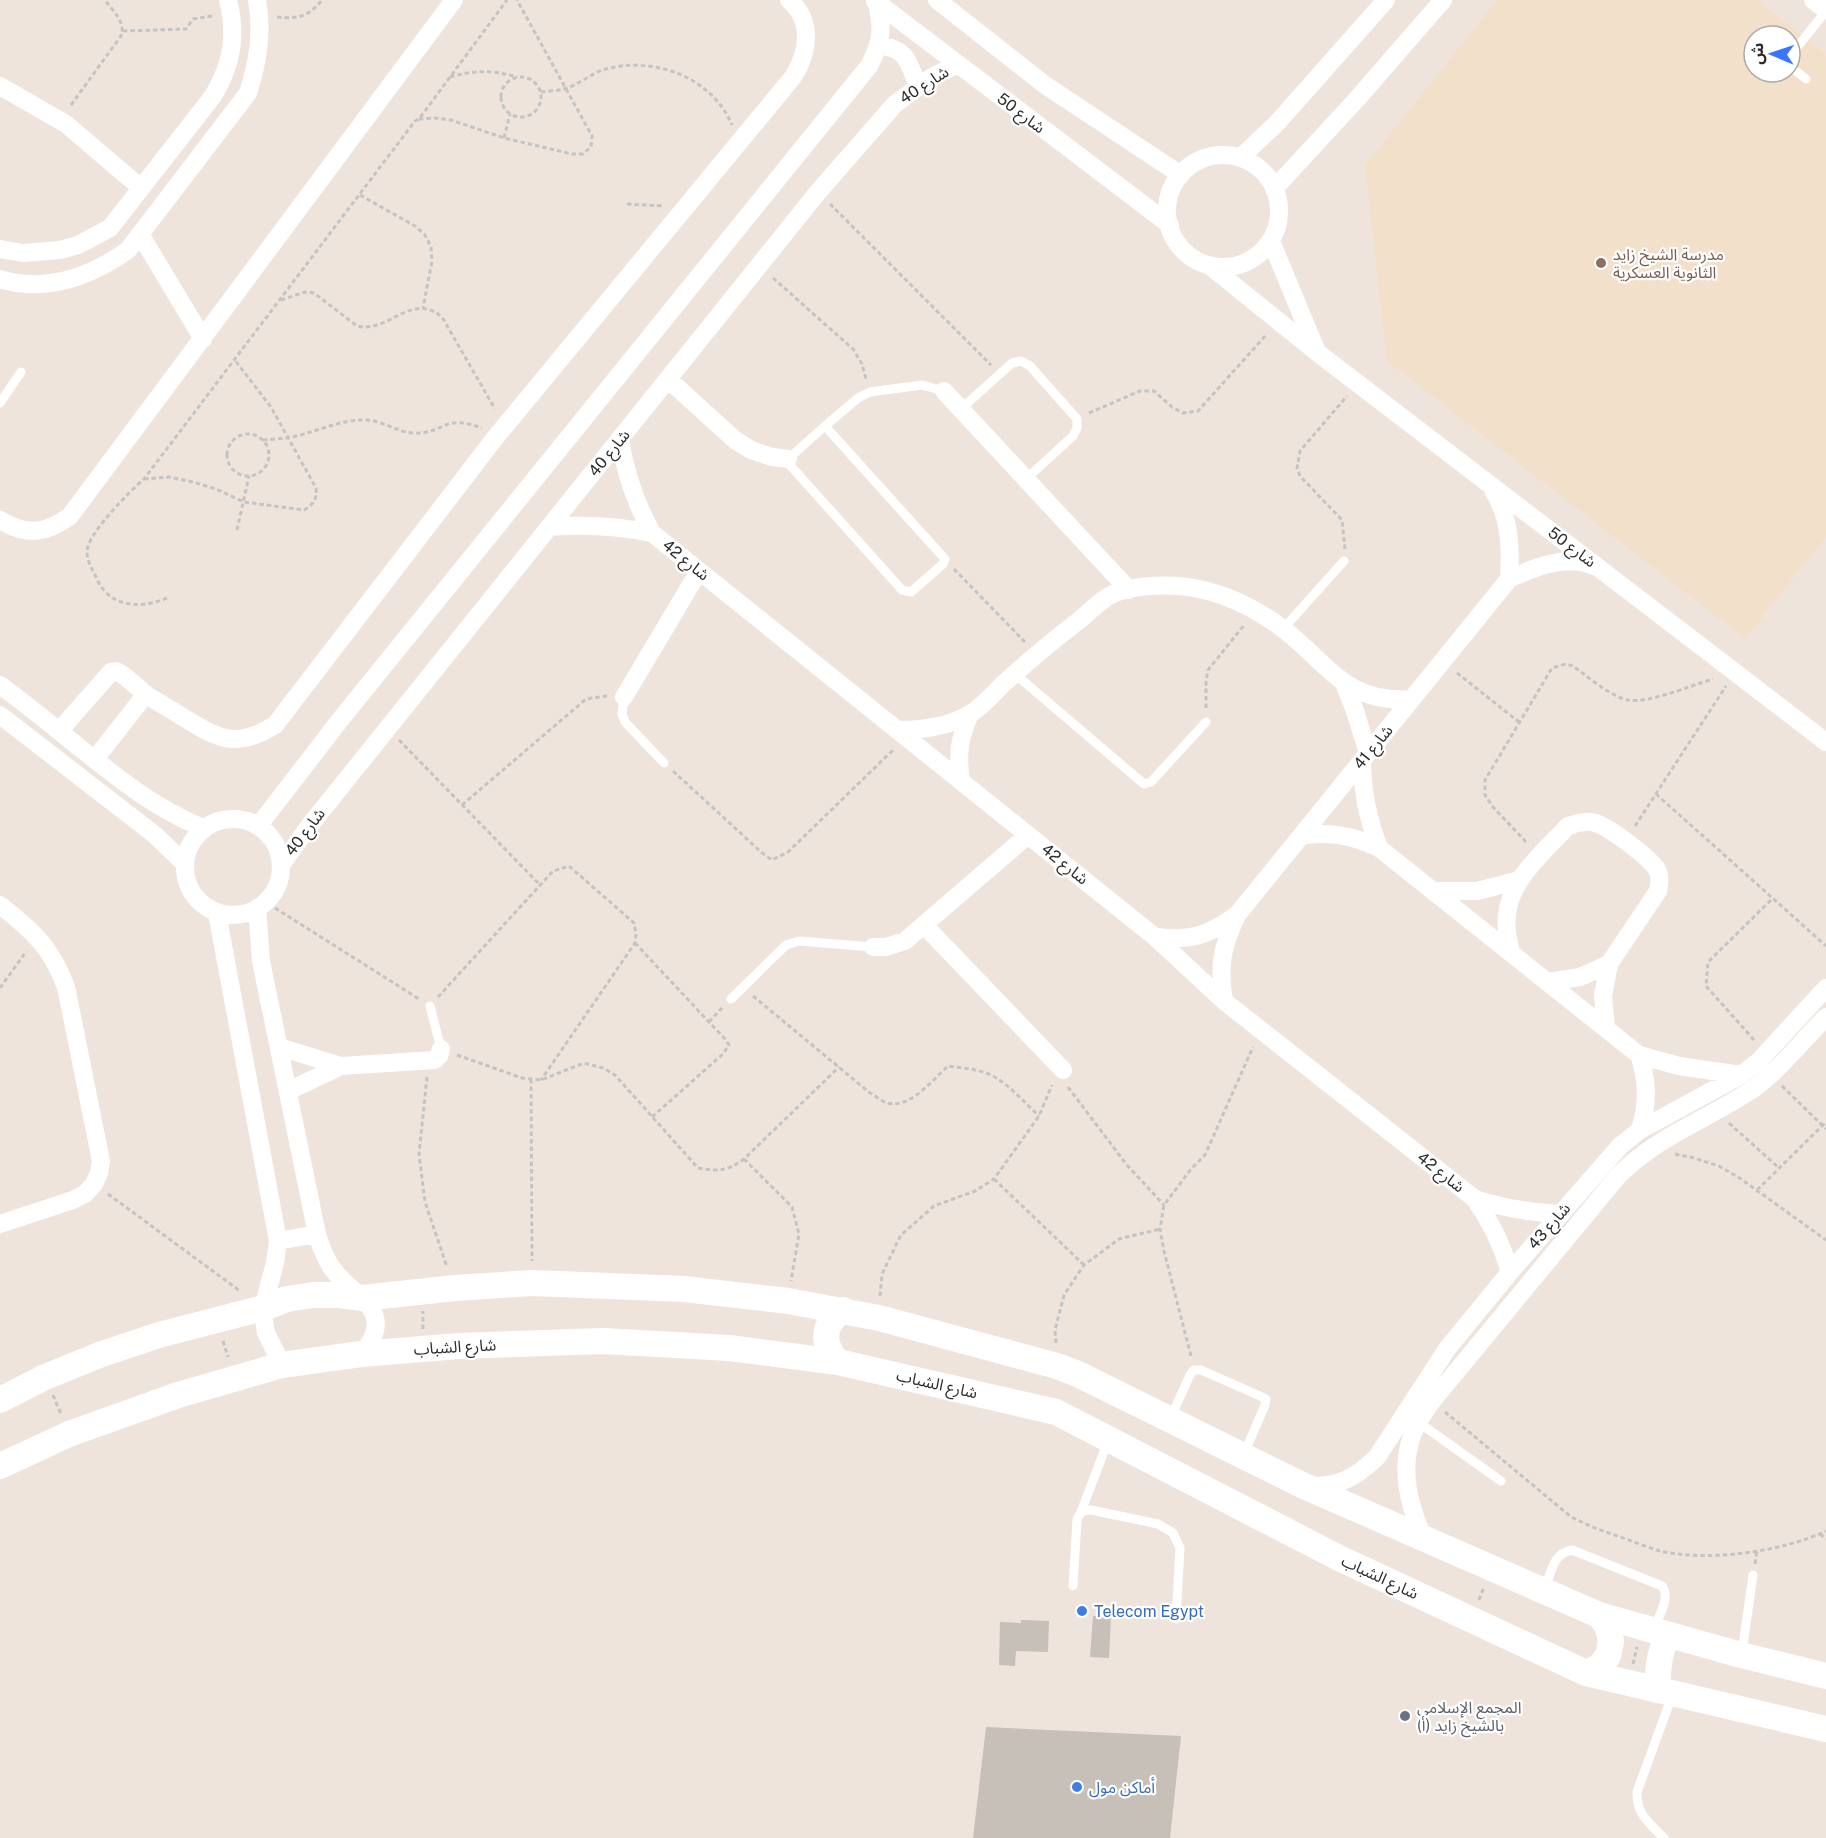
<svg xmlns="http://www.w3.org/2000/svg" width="1826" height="1838" font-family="'Public Sans','Noto Sans Arabic',sans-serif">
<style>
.education{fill:#f2e0ca;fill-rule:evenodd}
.building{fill:#c6c0b8}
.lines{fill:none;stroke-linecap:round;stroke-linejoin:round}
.path{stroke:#c4c4c4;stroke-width:3;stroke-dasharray:4.5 3;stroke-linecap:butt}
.lane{stroke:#fff;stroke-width:9}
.street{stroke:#fff;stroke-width:18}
.secondary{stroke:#fff;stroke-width:26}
.education-dot{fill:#8d6e63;stroke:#fff;stroke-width:2}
.shop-dot{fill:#3f7fe0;stroke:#fff;stroke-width:2}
.worship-dot{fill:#6b7280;stroke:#fff;stroke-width:2}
.labels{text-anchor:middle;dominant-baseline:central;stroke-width:4.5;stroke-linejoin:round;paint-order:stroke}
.street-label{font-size:16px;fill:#2b2b2b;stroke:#fff}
.education-label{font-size:16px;fill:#785e54;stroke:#fff;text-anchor:start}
.shop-label{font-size:16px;fill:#366cbe;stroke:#fff;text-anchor:start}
.worship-label{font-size:16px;fill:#5b616d;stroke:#fff;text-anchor:start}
</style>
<rect width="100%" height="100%" fill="#eee4dc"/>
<path class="education" d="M1497 0H1757L1826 53V537L1745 639 1387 361 1365 165ZM1754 36H1790V72H1754Z"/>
<path class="building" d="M1093 1616 1111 1617 1109 1658 1090 1657Z
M1021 1620 1049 1621 1048 1652 1016 1651 1015 1666 999 1665 1000 1622 1021 1623Z
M986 1727 1181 1736 1170 1838H973Z"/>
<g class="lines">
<path class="path" d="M277 17C298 19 308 17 322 0
M123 31 186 29 193 19 212 16
M450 77C474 70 493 70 517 77
M501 97a20 20 0 1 1 40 0a20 20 0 1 1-40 0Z
M541 92C548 91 557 91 564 89 579 85 591 73 606 69 654 56 712 77 732 125
M71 105 121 36C126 22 113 11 105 0
M419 119 435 118 451 120 504 138 572 154H583L591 147 592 136 517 0
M504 138 510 114
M360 195 415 226 425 235 431 247 432 261 423 308
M627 204 664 206
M830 204 991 365
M773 278 853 349 862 364 866 379
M281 300 305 292 314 293 357 326C388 334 411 291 442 317L495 409
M1089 413 1140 391H1154L1172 407 1183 413 1198 411 1267 334
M227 455a21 21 0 1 1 42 0a21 21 0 1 1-42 0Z
M263 440C277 439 291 438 304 434 325 428 345 419 367 420 384 421 398 433 415 433 427 434 436 429 446 425 458 420 470 424 482 428
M144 479 169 477 193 482 216 489 244 502 304 510C314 504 317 499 316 488L271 407 234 359
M237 530 249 476
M1345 549 1342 520 1300 476 1297 468 1300 451 1347 396
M954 569 1025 642
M167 598C146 607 119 609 103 589 99 585 97 578 94 573 90 565 85 556 88 546 94 528 129 492 144 479L415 121 419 119 507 0
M1457 673 1519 722
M1206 708V682L1208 670 1245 624
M399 740 540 885
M673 771 761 852 772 860 788 852 894 749
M1656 794 1826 946
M462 805 586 699 607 696
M1635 826 1726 686
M1526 842 1493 807 1485 795V780L1552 668 1566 664 1573 666C1587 676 1611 697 1628 700 1648 704 1692 685 1713 679
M275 908 419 999
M635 943 725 1039 729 1045 723 1054 652 1117
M0 988 25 953
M753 996 870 1093C876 1096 881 1101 887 1103 911 1109 932 1080 948 1066 962 1068 976 1069 989 1074 1008 1083 1024 1102 1039 1116
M438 997 553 871 569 866 634 923 636 934 635 943 541 1080
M709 1022 722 1008
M1754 1040 1706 986 1708 962 1773 898
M457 1055 522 1078 541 1080 584 1063 603 1068 615 1075 698 1168C719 1172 727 1171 744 1159L839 1067
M427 1077 419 1154 425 1202 447 1267
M531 1079 532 1261
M1782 1086 1826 1129
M1068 1087 1126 1164 1164 1205
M1729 1123 1779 1168
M1675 1154 1694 1158 1719 1166 1741 1179 1826 1240
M744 1159 792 1207 799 1234 791 1281
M994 1179 1084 1265
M1757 1190 1826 1122
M108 1194 240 1291
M880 1296 882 1274 901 1235 934 1206 975 1191 994 1179 1039 1116 1052 1085
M423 1329V1311
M223 1341 228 1357
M1056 1343 1055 1330 1064 1295 1084 1265 1119 1239 1160 1229
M1191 1356 1164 1251 1160 1229 1164 1205 1191 1169 1205 1155 1253 1047
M53 1395 61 1414
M1445 1412 1570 1516C1589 1527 1609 1533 1629 1540 1639 1544 1650 1548 1660 1551 1707 1562 1782 1552 1826 1531
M1820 1534 1826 1539
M1755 1564 1757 1551
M1479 1600 1484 1587
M1633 1664 1637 1647"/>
<path class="lane" d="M1790 56 1826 11
M1790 66 1806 79
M0 403 21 372
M961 409 1012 363 1021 361 1030 366 1077 419V428L1073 436 1026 479
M825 426 945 559 943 564 911 592 902 590 789 464 788 459Z
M825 426 858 398 870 392 922 385 944 391
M1283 629 1344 561
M1015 674 1144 784 1151 782 1206 722
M624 697 622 714 625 722 664 763
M731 999 786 945 799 941 873 947
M430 1006 441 1049
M1171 1417 1190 1375 1194 1370H1201L1260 1396 1266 1399 1265 1405 1244 1454
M1418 1422 1501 1481
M1081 1512 1108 1441
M1073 1586 1077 1520C1079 1513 1083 1510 1091 1510L1158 1524 1173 1533 1180 1548 1176 1619
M1545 1588C1551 1573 1553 1553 1572 1550L1662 1586C1671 1597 1659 1616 1654 1628
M1742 1652 1753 1575
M1664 1838C1650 1824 1636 1814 1637 1792L1672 1696"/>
<path class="street" d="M937 0 1045 85 1181 175
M1813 0 1826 10
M875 1 1170 225
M879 46C907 47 909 64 918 86
M0 86 66 124 141 188
M1167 211a56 56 0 1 1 112 0a56 56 0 1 1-112 0Z
M1240 158 1277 123 1386 0
M1274 189 1357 99 1443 0
M140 234 203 339
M1271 241 1317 352
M0 249 23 253 60 250 78 245 110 228 213 96C232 65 237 35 228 0
M1210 266 1318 353 1826 742
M0 279C46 293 90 277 128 250L248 93C258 63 263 32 257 0
M669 380 735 440 751 450 772 457 788 459
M944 391 1129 590
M620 439C625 473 635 502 652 533L1155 937 1224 1001 1475 1199C1491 1222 1502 1244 1510 1272
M1493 490C1510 517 1511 548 1509 579
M0 520C26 536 46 534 70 516L454 0
M549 527C584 524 617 526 652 533
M1344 683 1355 711 1368 753
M0 685C27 705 53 726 80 748 119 779 156 809 203 828
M624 697 699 571
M0 715 155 835 185 864
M898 730C922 730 947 727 968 715 981 708 992 695 1002 685 1028 661 1055 639 1082 618 1091 610 1101 600 1111 595 1122 589 1139 587 1151 586 1200 582 1243 599 1282 628 1328 663 1345 704 1412 699
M59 731 111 672 116 671C127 676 136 686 145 694 157 702 169 708 181 716 217 738 235 750 275 725L495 438 793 77C809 52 813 21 789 0
M95 759 146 694
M1362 761C1362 792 1368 819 1379 848
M961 781C957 755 959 739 970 714
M185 867a48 48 0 1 1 96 0a48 48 0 1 1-96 0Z
M259 825 340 720 869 66C882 41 883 31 877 3
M1301 836C1330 831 1354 836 1379 848L1639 1055 1679 1066 1741 1075
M281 865 310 825 818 192 895 104 932 77 958 64
M1433 891H1477L1520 880
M0 905C33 931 51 947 66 987L101 1161 99 1173 94 1184 85 1194 73 1200 0 1224
M257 908 261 961 317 1234C321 1248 326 1261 335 1272 357 1299 398 1313 361 1354
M217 913 278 1241 275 1263 263 1308 264 1320 266 1333 282 1365
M924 925 1063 1070
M1155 937C1189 941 1208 936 1235 916
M873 947H886L905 941 1028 835
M1511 952C1508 940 1505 927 1507 915 1510 879 1545 851 1568 826 1575 824 1583 821 1591 822 1605 823 1647 856 1656 868 1661 875 1660 883 1658 891L1609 964 1603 996 1606 1028
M1547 982 1580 977 1609 964
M1224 1001C1218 968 1222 946 1237 915L1509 579C1535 567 1567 554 1594 566
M279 1047 341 1066 435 1060 439 1056 441 1049
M1639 1055C1648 1081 1648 1103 1640 1130
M288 1091 341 1066
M1475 1199C1503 1208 1529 1212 1558 1214
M278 1241 317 1234
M1308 1486C1339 1487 1355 1478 1377 1457L1447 1349 1510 1272 1620 1146 1640 1130 1741 1075 1758 1062 1826 988
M1424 1539C1409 1506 1399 1469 1413 1433 1417 1422 1425 1411 1432 1401L1618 1176C1658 1136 1704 1121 1750 1091 1776 1074 1803 1040 1826 1017"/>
<path class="secondary" d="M838 1362C821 1344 822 1324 843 1310
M0 1400 45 1377 102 1354 159 1335 263 1308 287 1299 313 1295H338L363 1298 455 1288 532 1283 684 1289 788 1301 879 1318 1057 1366 1078 1374 1304 1486 1599 1615 1741 1655 1826 1676
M0 1466 69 1434 178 1395 282 1365 361 1354 459 1346 603 1341 729 1348 838 1362 1056 1412 1339 1558 1586 1673 1826 1729
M1586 1673 1599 1667 1608 1656 1611 1641 1608 1627 1599 1615
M1658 1690C1657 1670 1659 1654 1668 1635"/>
</g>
<circle class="education-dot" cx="1601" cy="263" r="6"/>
<g class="shop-dot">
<circle cx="1082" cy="1611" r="6"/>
<circle cx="1077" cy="1787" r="6"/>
</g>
<circle class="worship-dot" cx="1405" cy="1716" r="6"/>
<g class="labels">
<g class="street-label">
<text transform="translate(924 85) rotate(-33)">شارع 40</text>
<text transform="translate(1021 113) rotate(37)">شارع 50</text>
<text transform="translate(609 453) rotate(-51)">شارع 40</text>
<text transform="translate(1572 547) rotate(37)">شارع 50</text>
<text transform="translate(686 560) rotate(39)">شارع 42</text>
<text transform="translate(1373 747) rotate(-51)">شارع 41</text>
<text transform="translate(305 832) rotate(-53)">شارع 40</text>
<text transform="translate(1065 864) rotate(39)">شارع 42</text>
<text transform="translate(1441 1172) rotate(38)">شارع 42</text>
<text transform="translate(1549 1226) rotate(-49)">شارع 43</text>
<text transform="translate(455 1347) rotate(-3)">شارع الشباب</text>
<text transform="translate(937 1384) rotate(13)">شارع الشباب</text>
<text transform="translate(1380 1577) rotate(25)">شارع الشباب</text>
</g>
<g class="education-label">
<text x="1613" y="254">مدرسة الشيخ زايد<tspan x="1613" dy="18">الثانوية العسكرية</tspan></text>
</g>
<g class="shop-label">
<text x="1094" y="1611">Telecom Egypt</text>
<text x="1089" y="1787">أماكن مول</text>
</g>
<g class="worship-label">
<text x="1417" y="1707">المجمع الإسلامي<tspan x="1417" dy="18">(أ) بالشيخ زايد</tspan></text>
</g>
</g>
<g transform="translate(1772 54) rotate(272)"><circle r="28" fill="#ffffff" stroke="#aaaaaa" stroke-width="1.5"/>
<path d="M0-4.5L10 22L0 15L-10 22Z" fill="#3876ff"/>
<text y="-9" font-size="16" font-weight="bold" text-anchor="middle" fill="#2b2b2b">ش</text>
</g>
</svg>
